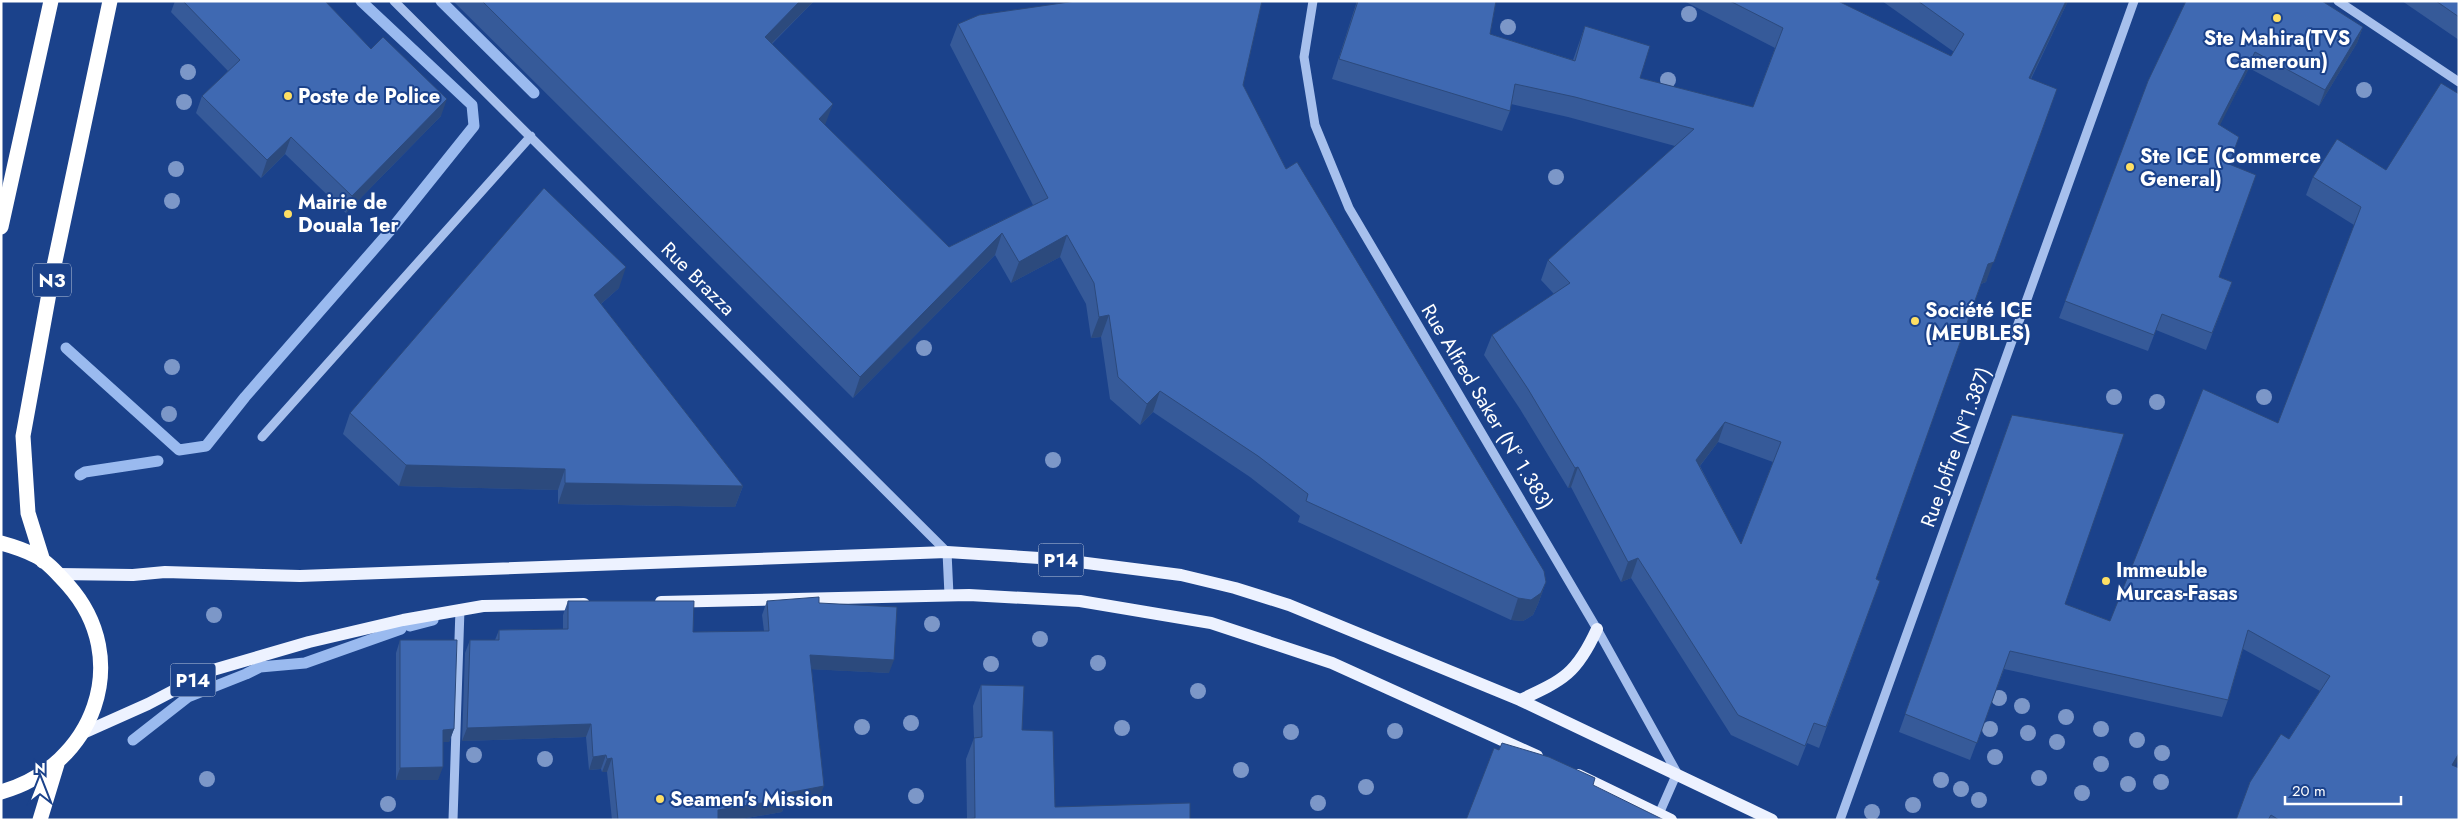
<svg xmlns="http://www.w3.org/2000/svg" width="2460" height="821" font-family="Jost,sans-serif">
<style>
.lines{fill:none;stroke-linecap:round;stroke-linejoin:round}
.stream{stroke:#9abaef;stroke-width:11}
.minor{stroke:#a7c0ed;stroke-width:9}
.major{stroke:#edf2ff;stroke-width:12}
.highway{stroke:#fff;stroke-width:15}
.tree{fill:#7c97c8}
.wall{fill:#365a99;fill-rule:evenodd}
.shaded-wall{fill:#2c4a7d}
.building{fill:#3f69b2;stroke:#2c4a7d;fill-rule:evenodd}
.poi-dot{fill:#fedf64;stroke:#1b428b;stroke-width:2}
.labels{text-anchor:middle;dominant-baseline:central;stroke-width:4;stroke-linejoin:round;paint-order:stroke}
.shield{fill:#1b428b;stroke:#bbc6dc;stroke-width:1}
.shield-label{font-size:19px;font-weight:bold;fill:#fff}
.poi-label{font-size:20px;font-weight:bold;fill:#fff;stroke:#1b428b;text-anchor:start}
.street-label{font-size:20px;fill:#fff;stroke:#1b428b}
</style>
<rect width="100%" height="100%" fill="#1b428b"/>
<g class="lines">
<path class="stream" d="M441 1 534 93
M66 348 179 450 206 446 245 397 389 232 474 126 472 105 361 1
M80 475 85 472 158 461
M410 626 433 620
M133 740 188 697 246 674 260 667 305 663 401 629"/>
<path class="minor" d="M394 1 947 552 949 595
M1313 1 1304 57 1315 125 1349 208 1597 629 1677 773 1659 814
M2338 1 2459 82
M262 437 531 136
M453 820 460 609
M1840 820 2134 1"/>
<path class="major" d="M58 574 133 575 165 572 300 576 947 552 1055 559 1181 575 1235 588 1289 605 1520 700 1772 820
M661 602 969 595 1080 601 1211 623 1332 663 1537 756
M1520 700C1564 680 1577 673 1597 629
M83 733 148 704 213 670 309 642 403 620 483 606 584 604
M1578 775 1671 820"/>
<path class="highway" d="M1 227 51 1
M1 543C12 546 24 550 34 555 47 561 58 574 68 585 134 659 94 766 1 792
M43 561 28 513 23 436 54 266 110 1
M40 820 57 764"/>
</g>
<g class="tree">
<circle cx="1689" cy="14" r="8"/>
<circle cx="1508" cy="27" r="8"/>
<circle cx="188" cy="72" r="8"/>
<circle cx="1668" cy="80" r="8"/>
<circle cx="2364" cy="90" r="8"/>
<circle cx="184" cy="102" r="8"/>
<circle cx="176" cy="169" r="8"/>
<circle cx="1556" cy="177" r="8"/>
<circle cx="172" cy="201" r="8"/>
<circle cx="924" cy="348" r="8"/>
<circle cx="172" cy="367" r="8"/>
<circle cx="2114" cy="397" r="8"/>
<circle cx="2264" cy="397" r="8"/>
<circle cx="2157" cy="402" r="8"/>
<circle cx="169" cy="414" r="8"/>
<circle cx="1053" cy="460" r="8"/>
<circle cx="214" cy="615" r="8"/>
<circle cx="932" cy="624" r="8"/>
<circle cx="1040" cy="639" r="8"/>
<circle cx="1098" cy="663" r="8"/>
<circle cx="991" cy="664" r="8"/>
<circle cx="1198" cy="691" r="8"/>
<circle cx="1999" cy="698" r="8"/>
<circle cx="2022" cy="706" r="8"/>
<circle cx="2066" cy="717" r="8"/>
<circle cx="911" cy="723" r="8"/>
<circle cx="862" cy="727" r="8"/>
<circle cx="1122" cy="728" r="8"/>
<circle cx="1990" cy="729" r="8"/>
<circle cx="2101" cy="729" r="8"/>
<circle cx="1395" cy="731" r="8"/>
<circle cx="1291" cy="732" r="8"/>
<circle cx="2028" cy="733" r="8"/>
<circle cx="2137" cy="740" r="8"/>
<circle cx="2057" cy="742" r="8"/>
<circle cx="2162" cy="753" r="8"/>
<circle cx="474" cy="755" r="8"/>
<circle cx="1995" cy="757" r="8"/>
<circle cx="545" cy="759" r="8"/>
<circle cx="2101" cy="764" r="8"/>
<circle cx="1241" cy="770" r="8"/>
<circle cx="2039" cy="778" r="8"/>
<circle cx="207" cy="779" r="8"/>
<circle cx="1941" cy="780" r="8"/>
<circle cx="2161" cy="782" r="8"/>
<circle cx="2128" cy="784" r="8"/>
<circle cx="1366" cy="787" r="8"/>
<circle cx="1961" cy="789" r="8"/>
<circle cx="2082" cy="793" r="8"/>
<circle cx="916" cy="796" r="8"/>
<circle cx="1979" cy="800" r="8"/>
<circle cx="1318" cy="803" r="8"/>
<circle cx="388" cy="804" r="8"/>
<circle cx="1913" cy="805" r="8"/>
<circle cx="1872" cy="812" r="8"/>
</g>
<path class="wall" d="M175 1H325L371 49 441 116 346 213 285 154 261 178 196 113 202 96 228 71 171 12Z
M453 1H814L772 44 825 125 949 247 1033 205 950 45 958 24 1069 3V1H1262L1243 85 1286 169 1546 582 1538 604 1533 615 1523 621 1511 620 1298 522 1300 516 1250 477 1153 412 1140 425 1110 399 1101 337 1091 338 1086 304 1060 257 1011 283 995 255 853 398Z
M1357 1H1496L1490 34 1573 60 1585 26 1640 78 1753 107 1775 48 1684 1H1838L1951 56 1954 52 1882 1H2068L2031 79 1986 282 1981 284 1876 579 1880 581 1819 748 1807 743 1798 766 1731 735 1631 578 1621 582 1571 487 1568 488 1520 409 1484 355 1492 335 1554 294 1541 280 1548 260 1675 146 1568 117 1511 104 1510 111 1502 131 1332 79ZM1718 442 1773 462 1741 544 1700 466Z
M2186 1 2363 27 2357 43 2319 106 2249 68 2219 126 2229 164 2219 277 2232 282 2206 350 2156 330 2148 351 2059 318 2148 81Z
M2402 1H2459V40Z
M2386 170 2455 766 2459 820H2236L2320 691 2243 649 2228 700 2222 717 2004 669 1970 760 1899 732 2012 415 2065 604 2110 621 2278 423 2354 225 2306 195 2313 177Z
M619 288 601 304 743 486 735 507 558 504V490L399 486 343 434 350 413Z
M568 601 693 632 764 631 762 615 767 601 819 603 889 673 811 669 819 799 784 806 782 812 735 820H612L607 772H602L601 769 589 770 586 737 462 741 465 653 470 640H495L499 630 563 629V615Z
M400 640 454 729 449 742H443L438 780H396V653Z
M981 685 1022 730 1055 807 967 819 966 759 974 738 973 706Z"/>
<path class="shaded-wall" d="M800 1H814L757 58 765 37Z
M2066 1H2068L2021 98 2029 78Z
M2363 27 2357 43 2319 106 2325 90Z
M2255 52 2249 68 2212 141 2218 124Z
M447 99 441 116 346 213 352 196Z
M833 104 825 125 819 119Z
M2050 109 1986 282 1981 284 1988 264Z
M291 137 285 154 261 178 267 160Z
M1002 233 995 255 853 398 860 377Z
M1067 235 1060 257 1011 283 1019 262Z
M626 267 619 288 587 316 594 295Z
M1109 315 1101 337 1091 338 1099 317Z
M1160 391 1153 412 1140 425 1147 404Z
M1725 422 1718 442 1689 480 1696 460Z
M406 465 565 469 558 490 399 486Z
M1578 467 1571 487 1568 488 1575 468Z
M565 483 743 486 735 507 558 504Z
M1638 558 1631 578 1621 582 1628 562Z
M1546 582 1538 604 1533 615 1523 621 1511 620 1518 598Z
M810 655 894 660 889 673 805 669Z
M591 724 586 737 462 741 467 728Z
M454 729 449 742H438L443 730Z
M2459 753V759L2446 782 2452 765Z
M606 755 601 769 589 770 593 757Z
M612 758 607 772H602L607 759Z
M443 767 438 780H396L400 768Z
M824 786 819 799 784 806 782 812 735 820H714L718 810 787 793Z"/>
<path class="building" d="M183 1H325L371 49 383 37 447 99 352 196 291 137 267 160 202 96 240 60Z
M482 1H800L765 37 833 104 819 119 949 247 1048 198 958 24 979 15 1076 1H1262L1243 85 1286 169 1297 162 1544 571 1546 582 1541 593 1531 600 1518 598 1306 501 1308 494 1258 456 1160 391 1147 404 1118 377 1109 315 1099 317 1094 283 1067 235 1019 262 1002 233 860 377Z
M1358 1H1496L1490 34 1575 61 1585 26 1650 46 1640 78 1753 107 1783 28 1730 1H1838L1951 56 1964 34 1918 1H2066L2029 78 2057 89 1994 262 1988 264 1876 579 1880 581 1826 727 1814 723 1805 746 1738 715 1638 558 1628 562 1578 467 1575 468 1528 389 1492 335 1570 283 1548 260 1694 129 1575 97 1515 84 1510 111 1339 59ZM1725 422 1781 442 1741 544 1696 460Z
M2186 1H2322L2363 27 2325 90 2255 52 2218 124 2239 137 2229 164 2256 175 2219 277 2232 282 2212 333 2162 314 2154 335 2065 301 2148 81Z
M2436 1H2459V17Z
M2441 83 2459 94V753L2452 765 2459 768V820H2279L2271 815 2268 820H2236L2250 782 2281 734 2289 739 2330 676 2248 630 2228 700 2010 651 1977 743 1905 714 2012 415 2124 434 2065 604 2110 621 2203 389 2278 423 2361 207 2313 177 2337 139 2386 170Z
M544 188 626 267 594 295 743 486 565 483V469L406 465 350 413Z
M819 597V603L897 607 894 660 810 655 824 786 787 793V799L718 810V820H618L612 758 607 759 606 755 593 757 591 724 467 728 470 640H499V630L568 629V601H694L693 632 769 631 767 601Z
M400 640H457L454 729 443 730V767L400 768Z
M981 685 1024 686 1022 730 1053 731 1055 807 1190 803V820H960L975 818 974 738 982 737Z
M1502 743 1549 757 1595 778 1593 785 1664 820H1466L1494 748 1499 750Z"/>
<g class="poi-dot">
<circle cx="2277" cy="18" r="5"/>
<circle cx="288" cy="96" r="5"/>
<circle cx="2130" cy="167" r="5"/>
<circle cx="288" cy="214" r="5"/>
<circle cx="1915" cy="321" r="5"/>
<circle cx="2106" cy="581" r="5"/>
<circle cx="660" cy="799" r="5"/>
</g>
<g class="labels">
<g class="shield">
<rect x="33" y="263.5" width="38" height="33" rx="4"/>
<rect x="1038.5" y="543.5" width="45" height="33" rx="4"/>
<rect x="170.5" y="663.5" width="45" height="33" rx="4"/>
</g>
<g class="shield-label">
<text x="52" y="280">N3</text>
<text x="1061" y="560">P14</text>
<text x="193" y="680">P14</text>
</g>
<g class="poi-label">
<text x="2277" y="38" text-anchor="middle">Ste Mahira(TVS<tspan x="2277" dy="23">Cameroun)</tspan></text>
<text x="298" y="96">Poste de Police</text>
<text x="2140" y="156">Ste ICE (Commerce<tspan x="2140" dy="23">General)</tspan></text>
<text x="298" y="202">Mairie de<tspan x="298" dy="23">Douala 1er</tspan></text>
<text x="1925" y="310">Société ICE<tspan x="1925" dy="23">(MEUBLES)</tspan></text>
<text x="2116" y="570">Immeuble<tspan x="2116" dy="23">Murcas-Fasas</tspan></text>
<text x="670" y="799">Seamen's Mission</text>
</g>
<g class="street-label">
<text transform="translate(698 279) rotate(45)">Rue Brazza</text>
<text transform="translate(1487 407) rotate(59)">Rue Alfred Saker (N° 1.383)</text>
<text transform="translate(1956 447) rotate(-70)">Rue Joffre (N°1.387)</text>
</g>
</g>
<rect width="2460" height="821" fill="none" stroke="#ffffff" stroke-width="5"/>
<g transform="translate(40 781)" stroke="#1b428b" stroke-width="4" paint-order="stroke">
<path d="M0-4L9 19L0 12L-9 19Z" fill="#ffffff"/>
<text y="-8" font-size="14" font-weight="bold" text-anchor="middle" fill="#ffffff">N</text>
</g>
<path d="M2285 796v8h116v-8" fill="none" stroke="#ffffff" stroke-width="2.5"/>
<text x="2292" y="796" font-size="15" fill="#ffffff" stroke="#1b428b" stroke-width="4" paint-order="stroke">20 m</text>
</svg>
